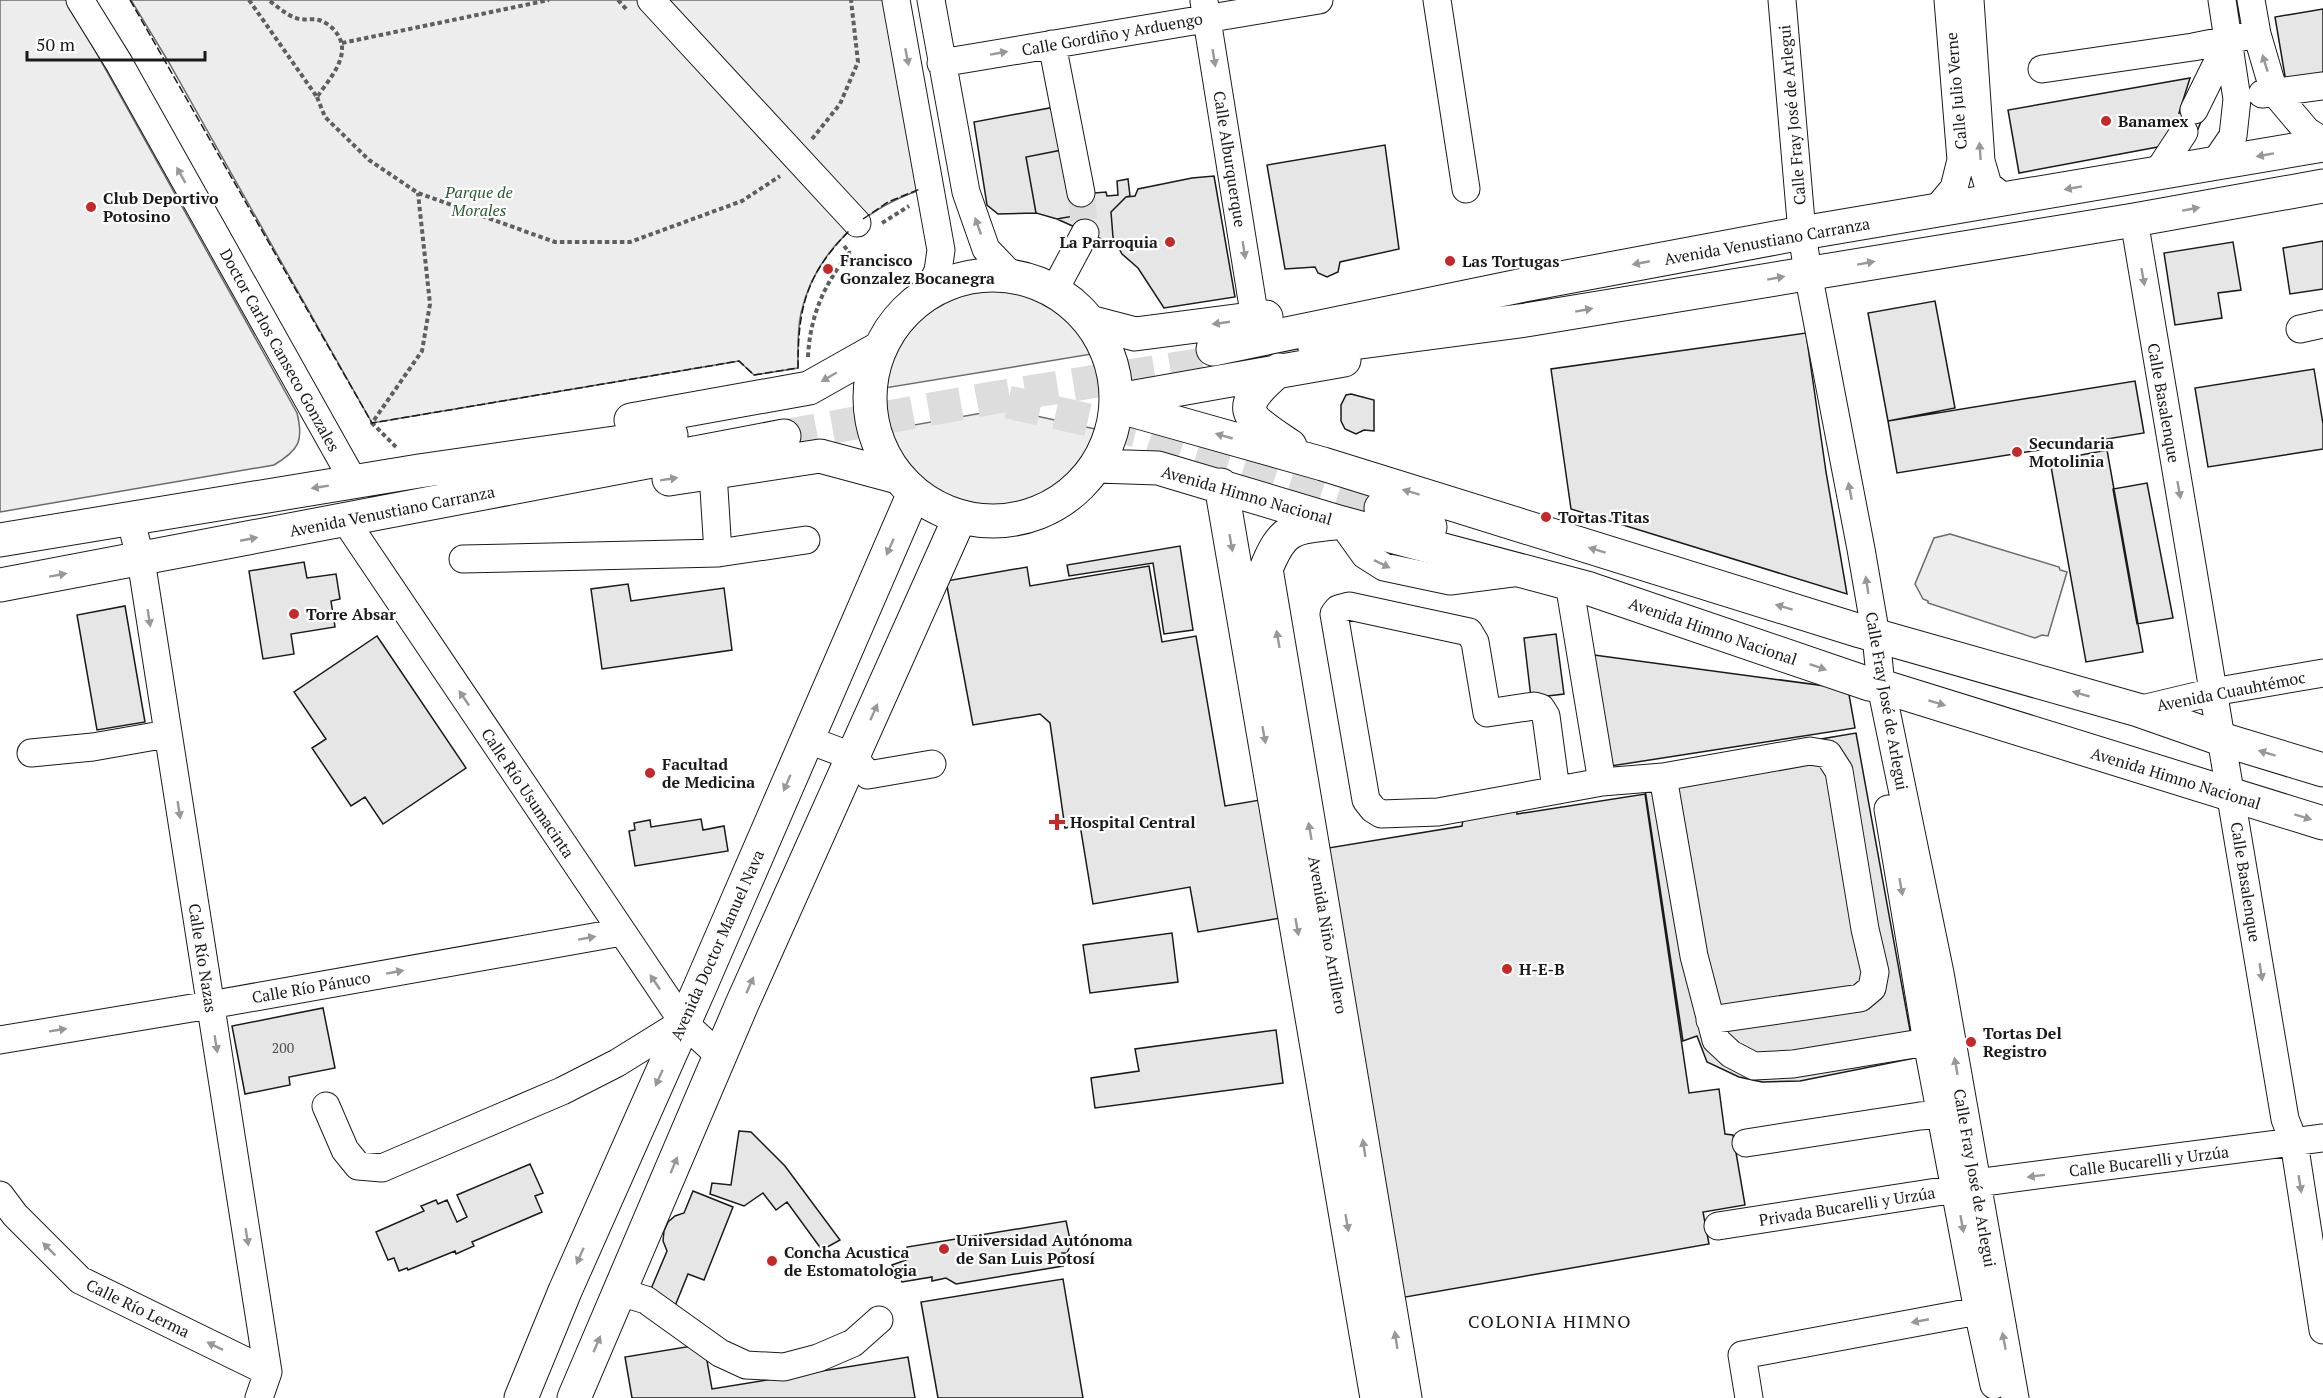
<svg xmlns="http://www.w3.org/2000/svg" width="2323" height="1398" font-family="'PT Serif',serif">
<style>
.green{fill:#ededed;stroke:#6a6a6a;stroke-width:1.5}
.building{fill:#e6e6e6;stroke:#1a1a1a;stroke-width:1.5}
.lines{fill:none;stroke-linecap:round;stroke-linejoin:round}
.minor-tunnel{stroke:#ddd;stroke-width:27;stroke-dasharray:27 14;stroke-linecap:butt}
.major-tunnel{stroke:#ddd;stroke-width:33;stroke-dasharray:33 16;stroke-linecap:butt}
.minor-casing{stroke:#1a1a1a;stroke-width:29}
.major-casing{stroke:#1a1a1a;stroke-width:35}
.path{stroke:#5f5f5f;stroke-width:4;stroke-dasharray:4.5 3;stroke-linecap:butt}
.minor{stroke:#fff;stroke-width:27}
.major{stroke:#fff;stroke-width:33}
.fence{stroke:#1a1a1a;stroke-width:1.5;stroke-dasharray:8 3;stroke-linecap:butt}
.oneway{fill:#989898}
.poi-dot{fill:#c62828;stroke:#fff;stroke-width:2}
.labels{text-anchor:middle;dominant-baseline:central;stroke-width:4.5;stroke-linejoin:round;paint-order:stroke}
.number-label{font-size:14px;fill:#4d4d4d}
.street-label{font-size:16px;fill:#1a1a1a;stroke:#fff}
.poi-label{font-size:16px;font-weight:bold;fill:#1a1a1a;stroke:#fff;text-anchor:start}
.park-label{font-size:16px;font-style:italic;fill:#2b5a34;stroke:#fff}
.neighbourhood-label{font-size:18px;letter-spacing:1.5px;fill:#1a1a1a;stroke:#fff}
</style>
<rect width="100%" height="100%" fill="#fff"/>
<path class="green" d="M0 0H67L297 413C304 441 299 450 274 465L0 512Z
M131 0H885L920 190C862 210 815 252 801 313 797 331 798 350 798 368L754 375 739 361 372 423 168 61Z
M993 287C1025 288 1065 303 1083 332 1087 339 1089 347 1092 354L885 388 884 379 893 351 932 304 959 292Z
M1005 409 1100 430C1096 440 1093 452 1087 460 1077 476 1051 495 1033 501 988 518 930 504 904 462 896 450 892 443 891 429Z
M1950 534 2059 567 2060 570 2067 572 2048 636 2042 635 2035 638 1928 603V601L1923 599 1915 584 1934 538Z"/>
<path class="building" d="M2323 9V77L2286 82 2275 17Z
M2190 78 2179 113 2206 109 2198 129 2174 131 2163 146 2019 173 2008 110Z
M1055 107 1062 150 1026 157 1036 213 998 214 987 205 974 122Z
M1385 145 1399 249 1340 262 1338 272 1327 277 1318 273 1315 267 1285 269 1267 165Z
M1062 150 1074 216 1057 219 1036 213 1026 157Z
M1214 176 1235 297 1164 308 1138 268 1122 254 1113 237 1111 212 1126 197 1135 196 1138 189 1192 178Z
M1128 179 1130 196 1126 197 1111 212 1113 237 1117 246 1057 219 1074 216 1070 195 1106 192 1107 196 1118 195 1117 181Z
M2323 241V289L2290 294 2283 248Z
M2233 242 2241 290 2218 293 2222 318 2175 325 2164 253Z
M1935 301 1955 408 1888 421 1868 313Z
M1806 333 1826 472 1847 594 1571 509 1551 369Z
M2314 369 2323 424V449L2208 467 2195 388Z
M2135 381 2144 433 1897 473 1888 421Z
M1351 394 1374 400V431L1364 430 1356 434 1345 429 1341 421V405L1346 395Z
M2107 450 2143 652 2086 662 2050 461Z
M2147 483 2173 618 2137 624 2113 489Z
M1180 546 1193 630 1164 634 1153 563 1069 576 1067 565Z
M304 562 307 578 336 574 340 599 331 601 335 627 291 634 294 654 263 659 249 571Z
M1149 566 1162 642 1196 636 1225 806 1260 800 1281 918 1198 932 1190 887 1093 904 1080 825 1065 828 1050 723 1040 714 973 725 946 581 1027 567 1030 586Z
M628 584 631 601 724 588 732 650 602 669 591 589Z
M125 606 145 722 97 730 77 615Z
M1556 634 1564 694 1531 698 1524 638Z
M377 636 466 768 383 824 365 797 351 806 312 748 326 739 294 692Z
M1594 655 1848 689 1855 728 1611 766Z
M1856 733 1915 1058 1800 1081 1762 1082 1739 1077 1707 1062 1697 1036 1683 1041 1642 769Z
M1645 794 1689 1093 1719 1089 1725 1134 1733 1135 1745 1205 1703 1212 1709 1244 1400 1298 1322 849 1462 826 1463 819 1517 811V814Z
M701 819 703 830 724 826 728 851 635 866 629 831 635 830 634 823 650 820 651 827Z
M1172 933 1178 982 1090 993 1083 945Z
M323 1008 335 1068 289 1077 290 1085 245 1094 232 1026Z
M1276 1030 1283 1083 1095 1108 1091 1078 1139 1071 1135 1049Z
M739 1131 751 1132 785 1166 840 1240 822 1250 787 1202 776 1210 763 1193 744 1206 710 1194 712 1183 731 1185Z
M530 1164 543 1193 535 1196 542 1212 472 1242 474 1246 456 1254 455 1251 408 1270 407 1268 399 1271 394 1258 388 1260 376 1232 424 1211 421 1206 436 1200 438 1204 447 1200 457 1222 467 1217 457 1195Z
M693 1191 733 1207 704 1280 688 1274 675 1306 648 1296 667 1251 663 1241 664 1231 668 1222 675 1216 684 1213Z
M1066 1221 1071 1244 1067 1253H1062L1063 1266 956 1284 946 1278 932 1281V1277L902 1282 892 1265 909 1259 907 1247Z
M1063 1279 1083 1398H938L921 1302Z
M704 1344 712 1389 908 1357 915 1398H632L625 1357Z"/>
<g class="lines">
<path class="minor-tunnel" d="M1081 193 1085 233"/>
<path class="major-tunnel" d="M1008 402 1151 434 1381 508
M784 436 992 398 1215 362"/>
<g class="minor-casing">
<path id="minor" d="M80 0 119 63 354 482
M651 0 857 223
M896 0 941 250 938 271 927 293
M931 0 966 192 986 249 1010 274
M1437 0 1466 189
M1782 0 1802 233 1808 273 1861 549 1876 636 1881 686 1940 973 2015 1398
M1970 0 1981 161 1988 185 2007 200
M2251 0 2257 34 2274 92 2307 131 2323 141
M1204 1 1255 319
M1052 44 1081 193
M941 63 1319 0
M2042 69 2193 47 2257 34
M2262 94 2323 86
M2194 110 2229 39
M2214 164 2233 136 2237 99 2222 0
M2157 173 2184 132
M1935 211 1954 188 1961 160 1948 0
M2134 220 2285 1119 2294 1142 2323 1330
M1054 291 1085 233
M2300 329 2323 324
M713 473 718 553 806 540
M130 518 141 560 268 1372 259 1398
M345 520 683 1022 721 1057
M1342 523 1365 555 1384 567 1450 581 1520 572
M463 559 718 553
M2138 710 2213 692 2323 673
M806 739 854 757 868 775 932 764
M31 753 93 747 167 734
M1602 782 1663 777
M1556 790 1546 716 1541 708 1534 706 1487 713 1475 642 1469 632 1349 606 1338 609 1334 614 1366 800 1373 809 1381 814 1438 812 1602 782 1569 583
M1888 809 1927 1042 1978 1311 1994 1385
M1710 1020 1860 998 1872 988 1875 972 1865 929 1839 771 1828 754 1810 751 1663 777 1694 956 1716 1040 1731 1054 1754 1066 1793 1064 1927 1042
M0 1040 210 1005 622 932
M326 1106 345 1150 358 1166 382 1168 562 1091 617 1063 683 1022
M1746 1143 1920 1116 1942 1114
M0 1195 15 1215 80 1280 268 1372
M1718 1226 1956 1189 1976 1183 2323 1138
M620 1292 646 1300 720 1353 746 1365 784 1367 818 1358 853 1343 879 1320
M1749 1398 1742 1355 1994 1308"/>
</g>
<g class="major-casing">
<path id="major" d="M870 398a123 123 0 1 1 246 0a123 123 0 1 1-246 0Z
M1093 323 1135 334 1266 317
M1315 348 1526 320 2134 220 2323 186
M1213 349 1529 284 1802 233 2323 145
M1279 370C1231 410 1247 417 1290 446
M1118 400 1344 360
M1117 406 1323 464 1860 631 2138 710 2221 739 2323 770
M631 420 809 388 880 348
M1097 466 1158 468 1342 523 1590 589 1869 684 1881 686 2323 823
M669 479 820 456 898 477
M1221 485 1377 1398
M1381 508 1430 527
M1334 523C1292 528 1283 527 1266 569L1405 1398
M0 540 419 471 671 435
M0 585 784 436
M521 1398 565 1291 700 987 914 493
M574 1398 742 1004 960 517"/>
</g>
<path class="path" d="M249 0 317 97C330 78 354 53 335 31 331 26 325 22 319 20 312 18 303 21 296 18 286 15 276 5 268 0
M618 0 628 11
M342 43 549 0
M317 97 325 117 369 160 418 193 555 242H630L742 201 780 176
M812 139 840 104 858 62 851 0
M882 223 909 206
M844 246 850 253
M808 357C810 316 824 284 850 252
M396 447 372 423 422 351 430 304 418 193"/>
<use href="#minor" class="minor"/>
<use href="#major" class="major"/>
<path class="fence" d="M130 0 372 423 739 361 754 375 798 368C798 307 806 275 849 231
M863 219 888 202 920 189"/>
</g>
<defs><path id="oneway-solid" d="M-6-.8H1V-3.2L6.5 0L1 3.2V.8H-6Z" transform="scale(1.5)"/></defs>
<g class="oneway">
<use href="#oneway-solid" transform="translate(999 53) rotate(-10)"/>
<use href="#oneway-solid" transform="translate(907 57) rotate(79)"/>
<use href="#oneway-solid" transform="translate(1214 58) rotate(81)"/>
<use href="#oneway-solid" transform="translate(2265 63) rotate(-107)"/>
<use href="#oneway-solid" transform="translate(1980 151) rotate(-94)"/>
<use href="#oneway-solid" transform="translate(2265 155) rotate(170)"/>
<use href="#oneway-solid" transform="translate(181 175) rotate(-119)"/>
<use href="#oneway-solid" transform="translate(2073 188) rotate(170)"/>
<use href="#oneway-solid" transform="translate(2191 209) rotate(-10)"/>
<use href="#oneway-solid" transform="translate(978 226) rotate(-109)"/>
<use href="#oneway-solid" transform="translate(1244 250) rotate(81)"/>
<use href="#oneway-solid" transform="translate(1641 263) rotate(169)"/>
<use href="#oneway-solid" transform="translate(1866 263) rotate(-10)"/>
<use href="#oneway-solid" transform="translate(2143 277) rotate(80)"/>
<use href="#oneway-solid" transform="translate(1776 278) rotate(-10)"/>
<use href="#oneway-solid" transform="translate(1584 310) rotate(-10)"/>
<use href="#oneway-solid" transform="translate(1221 323) rotate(172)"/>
<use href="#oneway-solid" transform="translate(829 377) rotate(150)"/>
<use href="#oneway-solid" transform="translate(1224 436) rotate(-164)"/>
<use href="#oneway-solid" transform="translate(669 479) rotate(-9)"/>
<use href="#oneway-solid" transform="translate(320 487) rotate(171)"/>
<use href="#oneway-solid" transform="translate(2179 490) rotate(80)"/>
<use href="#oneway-solid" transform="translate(1850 491) rotate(-101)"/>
<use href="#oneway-solid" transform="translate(1411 492) rotate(-163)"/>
<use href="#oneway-solid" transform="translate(249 539) rotate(-11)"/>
<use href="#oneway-solid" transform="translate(1231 543) rotate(80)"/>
<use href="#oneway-solid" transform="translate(890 547) rotate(114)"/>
<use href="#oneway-solid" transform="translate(1597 550) rotate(-163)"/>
<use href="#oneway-solid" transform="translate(1382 564) rotate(26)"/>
<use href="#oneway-solid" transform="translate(58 575) rotate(-10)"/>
<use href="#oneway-solid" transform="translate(1867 585) rotate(-99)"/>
<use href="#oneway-solid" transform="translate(1784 607) rotate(-163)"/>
<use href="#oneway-solid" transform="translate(149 618) rotate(81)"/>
<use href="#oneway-solid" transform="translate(1278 639) rotate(-100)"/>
<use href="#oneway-solid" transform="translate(1818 667) rotate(19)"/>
<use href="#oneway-solid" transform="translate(2081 694) rotate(-164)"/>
<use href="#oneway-solid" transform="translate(464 698) rotate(-124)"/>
<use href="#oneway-solid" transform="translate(1937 703) rotate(17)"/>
<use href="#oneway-solid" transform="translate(874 712) rotate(-66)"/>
<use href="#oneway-solid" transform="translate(1264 735) rotate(80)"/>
<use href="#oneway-solid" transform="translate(2267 753) rotate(-163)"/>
<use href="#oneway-solid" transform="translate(787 783) rotate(113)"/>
<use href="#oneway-solid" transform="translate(179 810) rotate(81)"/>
<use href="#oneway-solid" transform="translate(2303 817) rotate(17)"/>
<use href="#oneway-solid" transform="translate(1310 831) rotate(-100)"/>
<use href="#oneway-solid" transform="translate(1901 887) rotate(80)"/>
<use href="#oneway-solid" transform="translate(1297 927) rotate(80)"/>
<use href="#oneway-solid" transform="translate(587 938) rotate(-10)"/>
<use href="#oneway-solid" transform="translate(395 972) rotate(-10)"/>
<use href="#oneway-solid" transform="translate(2261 972) rotate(81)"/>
<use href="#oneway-solid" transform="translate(655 982) rotate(-124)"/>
<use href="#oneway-solid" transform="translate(750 985) rotate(-66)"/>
<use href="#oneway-solid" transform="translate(58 1030) rotate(-9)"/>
<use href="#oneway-solid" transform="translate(216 1044) rotate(81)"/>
<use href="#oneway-solid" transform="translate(1956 1066) rotate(-100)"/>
<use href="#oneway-solid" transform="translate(659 1078) rotate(114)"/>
<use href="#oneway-solid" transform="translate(1364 1148) rotate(-99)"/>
<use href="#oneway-solid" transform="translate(674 1165) rotate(-67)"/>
<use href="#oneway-solid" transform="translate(2036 1176) rotate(173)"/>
<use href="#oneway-solid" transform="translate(2300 1184) rotate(81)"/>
<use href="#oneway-solid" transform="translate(1347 1223) rotate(80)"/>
<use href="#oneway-solid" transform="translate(1962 1224) rotate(80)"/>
<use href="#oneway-solid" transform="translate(247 1237) rotate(81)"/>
<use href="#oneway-solid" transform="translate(49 1249) rotate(-135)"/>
<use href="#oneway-solid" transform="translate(580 1256) rotate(114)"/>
<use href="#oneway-solid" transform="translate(1920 1321) rotate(169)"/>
<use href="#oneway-solid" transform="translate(1396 1340) rotate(-99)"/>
<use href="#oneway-solid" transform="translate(2004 1341) rotate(-101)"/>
<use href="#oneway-solid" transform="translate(597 1344) rotate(-67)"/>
<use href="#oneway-solid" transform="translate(215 1346) rotate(-154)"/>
</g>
<g class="poi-dot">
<circle cx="2106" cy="121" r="6"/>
<circle cx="91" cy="207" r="6"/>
<circle cx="1170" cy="242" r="6"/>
<circle cx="1450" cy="261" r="6"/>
<circle cx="828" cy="269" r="6"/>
<circle cx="2017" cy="452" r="6"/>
<circle cx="1546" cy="517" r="6"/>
<circle cx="294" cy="614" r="6"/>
<circle cx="650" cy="773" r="6"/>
<path d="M1054 813h6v6h6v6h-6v6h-6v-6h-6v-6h6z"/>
<circle cx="1507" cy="969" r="6"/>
<circle cx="1971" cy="1042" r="6"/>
<circle cx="944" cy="1249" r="6"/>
<circle cx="772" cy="1261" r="6"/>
</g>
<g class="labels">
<g class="number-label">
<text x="283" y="1047">200</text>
</g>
<g class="street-label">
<text transform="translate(1112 34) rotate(-10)">Calle Gordiño y Arduengo</text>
<text transform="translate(1956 91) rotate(-95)">Calle Julio Verne</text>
<text transform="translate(1792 115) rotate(-95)">Calle Fray José de Arlegui</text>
<text transform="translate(1230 159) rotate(81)">Calle Alburquerque</text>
<text transform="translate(1767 241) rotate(-10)">Avenida Venustiano Carranza</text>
<text transform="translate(280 350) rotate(61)">Doctor Carlos Canseco Gonzales</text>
<text transform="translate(2164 403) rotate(80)">Calle Basalenque</text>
<text transform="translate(1247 495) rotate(16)">Avenida Himno Nacional</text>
<text transform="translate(392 511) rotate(-11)">Avenida Venustiano Carranza</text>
<text transform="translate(1713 631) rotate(19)">Avenida Himno Nacional</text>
<text transform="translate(2231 691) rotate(-11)">Avenida Cuauhtémoc</text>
<text transform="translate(1887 701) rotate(80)">Calle Fray José de Arlegui</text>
<text transform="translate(2176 778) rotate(17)">Avenida Himno Nacional</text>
<text transform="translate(528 793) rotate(56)">Calle Río Usumacinta</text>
<text transform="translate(2246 882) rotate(81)">Calle Basalenque</text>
<text transform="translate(1328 935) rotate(80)">Avenida Niño Artillero</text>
<text transform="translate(717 945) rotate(-66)">Avenida Doctor Manuel Nava</text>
<text transform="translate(203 958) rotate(81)">Calle Río Nazas</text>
<text transform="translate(311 987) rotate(-10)">Calle Río Pánuco</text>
<text transform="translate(2149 1161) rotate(-7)">Calle Bucarelli y Urzúa</text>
<text transform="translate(1975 1178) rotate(80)">Calle Fray José de Arlegui</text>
<text transform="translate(1847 1206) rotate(-9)">Privada Bucarelli y Urzúa</text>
<text transform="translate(138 1308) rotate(26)">Calle Río Lerma</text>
</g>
<g class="poi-label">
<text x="2118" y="121">Banamex</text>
<text x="103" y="198">Club Deportivo<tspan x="103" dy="18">Potosino</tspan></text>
<text x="1158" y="242" text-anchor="end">La Parroquia</text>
<text x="840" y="260">Francisco<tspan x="840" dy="18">Gonzalez Bocanegra</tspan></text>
<text x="1462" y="261">Las Tortugas</text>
<text x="2029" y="443">Secundaria<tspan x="2029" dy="18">Motolinia</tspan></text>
<text x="1558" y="517">Tortas Titas</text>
<text x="306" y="614">Torre Absar</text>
<text x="662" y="764">Facultad<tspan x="662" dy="18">de Medicina</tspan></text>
<text x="1070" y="822">Hospital Central</text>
<text x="1519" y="969">H-E-B</text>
<text x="1983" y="1033">Tortas Del<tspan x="1983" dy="18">Registro</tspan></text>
<text x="956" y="1240">Universidad Autónoma<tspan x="956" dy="18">de San Luis Potosí</tspan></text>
<text x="784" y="1252">Concha Acustica<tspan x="784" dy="18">de Estomatologia</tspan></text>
</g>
<g class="park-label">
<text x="479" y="192">Parque de<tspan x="479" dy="18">Morales</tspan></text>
</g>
<g class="neighbourhood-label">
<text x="1550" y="1321">COLONIA HIMNO</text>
</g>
</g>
<path d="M27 51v9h178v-9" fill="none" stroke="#1a1a1a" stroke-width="3"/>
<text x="36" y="51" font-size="18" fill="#1a1a1a" stroke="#ffffff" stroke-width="4.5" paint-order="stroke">50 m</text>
</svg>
